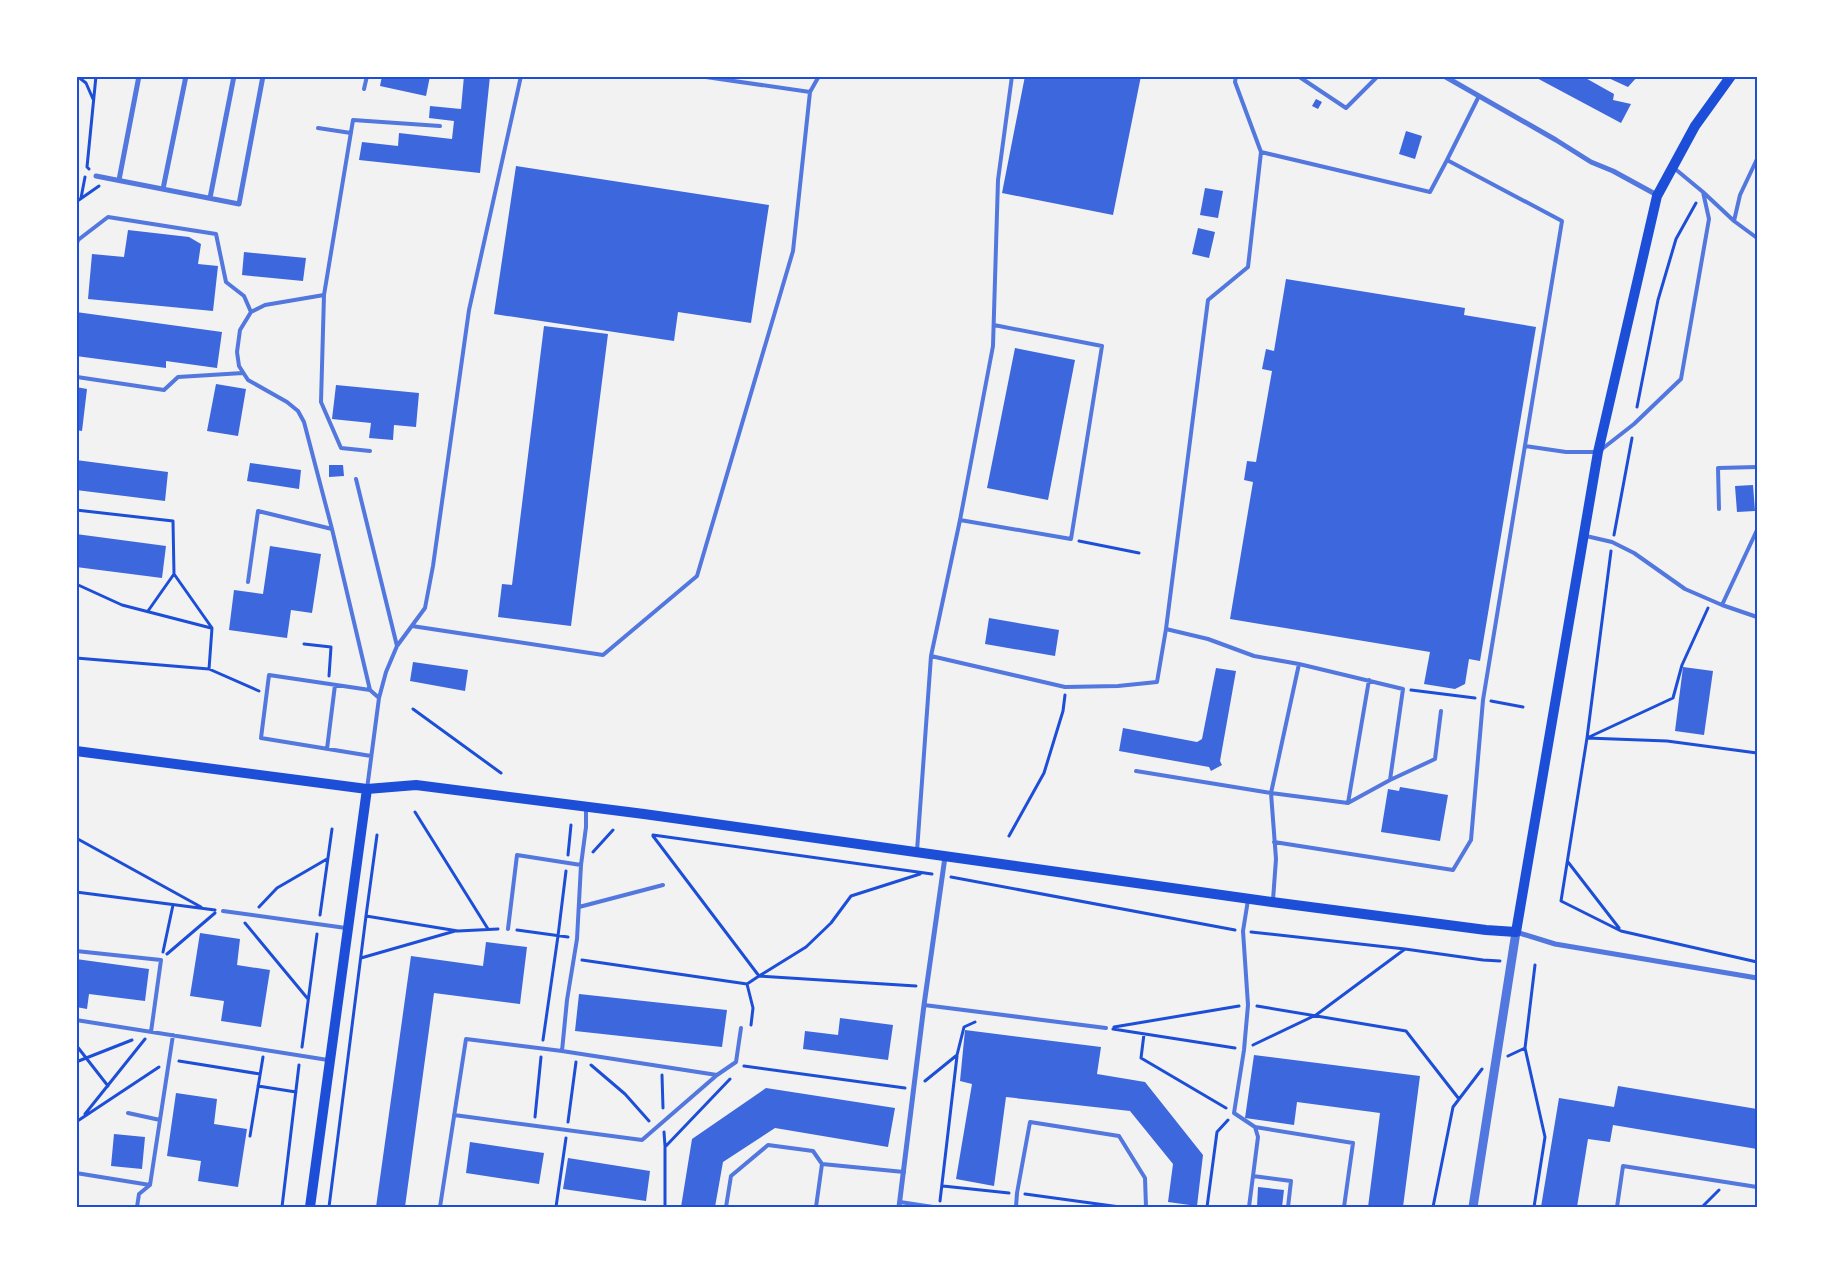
<svg xmlns="http://www.w3.org/2000/svg" width="1833" height="1283" font-family="Manrope,sans-serif">
<style>
.building{fill:#3d67dc}
.lines{fill:none;stroke-linecap:round;stroke-linejoin:round}
.path{stroke:#1d4ed8;stroke-width:3}
.service{stroke:#5277de;stroke-width:4}
.minor{stroke:#5277de;stroke-width:5}
.tertiary{stroke:#5277de;stroke-width:9}
.secondary{stroke:#1d4ed8;stroke-width:10}
.neatline{fill:none;stroke:#1d4ed8;stroke-width:2}
</style>
<rect width="100%" height="100%" fill="#f2f2f2"/>
<path class="building" d="M382 76H430L426 96 380 86Z
M464 76H490L480 173 359 160 362 142 398 146 399 133 452 139 454 121 429 118 430 106 461 109Z
M1025 76H1141L1113 215 1002 193Z
M1533 76H1582L1614 94 1613 100 1631 104 1621 123Z
M1604 76H1638L1628 87Z
M1316 99 1322 102 1318 109 1312 106Z
M1406 131 1422 136 1415 159 1399 154Z
M516 166 769 205 751 323 678 312 674 341 494 314Z
M1205 188 1223 191 1218 218 1200 215Z
M1198 228 1215 232 1209 258 1192 254Z
M128 230 189 237 201 244 198 264 218 266 213 311 88 299 92 254 124 257Z
M244 252 306 258 303 281 242 275Z
M1286 279 1465 308 1464 315 1536 327 1480 661 1469 659 1465 684 1455 689 1424 684 1430 652 1230 619 1253 482 1244 480 1247 461 1256 462 1272 371 1262 369 1266 349 1274 351Z
M76 312 222 332 217 368 166 361V368L76 356Z
M544 326 608 334 571 626 498 617 502 584 512 585Z
M1015 348 1075 360 1048 500 987 488Z
M216 384 246 389 238 436 207 431Z
M336 385 419 393 416 427 394 425 393 440 369 438 371 423 332 419Z
M76 387 87 389 82 431 76 430Z
M76 460 168 472 165 501 76 490Z
M250 463 301 470 299 489 247 481Z
M329 465H343L344 476 329 477Z
M1753 485 1755 511 1737 512 1735 486Z
M76 534 166 546 162 578 76 567Z
M270 546 321 554 312 613 291 610 287 638 229 630 234 590 263 594Z
M989 618 1059 630 1055 656 985 644Z
M413 662 468 670 465 691 410 681Z
M1683 667 1713 671 1704 735 1675 731Z
M1216 668 1236 671 1220 761 1222 765 1211 771 1209 767 1119 751 1123 728 1197 742 1202 739Z
M1400 787 1448 795 1440 841 1381 832 1388 789 1399 791Z
M200 933 240 939 237 965 270 970 261 1027 221 1021 224 1001 190 996Z
M486 942 527 947 520 1004 434 993 405 1207H376L411 956 483 966Z
M76 959 149 969 145 1001 89 994 87 1009 76 1007Z
M579 994 727 1010 722 1047 575 1031Z
M840 1018 893 1025 888 1060 803 1049 805 1031 838 1035Z
M965 1030 1101 1047 1097 1074 1145 1082 1203 1155 1197 1206 1168 1202 1173 1164 1130 1111 1006 1097 994 1186 956 1179 972 1084 960 1081Z
M1254 1055 1420 1076 1403 1207H1368L1380 1113 1297 1102 1294 1125 1245 1118Z
M1618 1086 1757 1109V1149L1613 1125 1610 1142 1588 1139 1577 1207H1541L1559 1098 1614 1107Z
M766 1088 895 1108 888 1147 775 1128 723 1162 715 1207H681L692 1139Z
M176 1093 217 1099 214 1124 247 1129 238 1187 198 1181 201 1161 167 1156Z
M114 1134 145 1137 142 1169 111 1166Z
M470 1142 544 1153 539 1184 466 1173Z
M568 1158 650 1171 646 1201 563 1189Z
M1258 1187 1284 1190 1282 1207H1257Z"/>
<g class="lines">
<path class="path" d="M77 76 86 83 93 99
M89 169 87 167 96 76
M81 198 85 177
M76 202 99 186
M1637 407 1658 300 1676 239 1696 203
M76 510 173 521 174 574 212 628 209 669 259 691
M1614 535 1632 438
M1079 541 1139 553
M1611 551 1587 738 1561 901 1621 931 1757 962
M76 584 122 605 211 628
M148 611 174 574
M304 644 331 647 329 676
M76 658 209 669
M1411 690 1475 698
M1491 701 1523 707
M413 709 501 773
M1587 738 1673 698 1682 665 1708 608
M1587 738 1667 741 1757 753
M415 812 488 929
M653 835 932 874
M653 836 759 976 806 947 831 923 851 896 920 874
M1009 836 1044 773 1063 711 1065 695
M76 838 201 907
M593 852 613 830
M568 855 571 825
M1568 862 1619 928
M951 877 1235 930
M76 892 215 910
M259 907 277 888 327 859
M320 915 332 829
M366 916 377 835
M245 923 308 999
M517 930 568 937
M1251 932 1405 949
M163 952 173 905
M167 954 215 913
M361 958 455 931
M582 960 747 984 759 976 916 986
M747 984 753 1008 751 1025
M1257 1006 1406 1031 1459 1099
M1114 1027 1239 1006
M1113 1029 1235 1048
M1144 1034 1141 1058 1226 1108
M543 1040 558 936 566 871
M76 1045 108 1086
M1253 1045 1316 1015 1405 949 1483 960 1500 961
M302 1047 317 934
M1508 1056 1525 1048
M179 1061 260 1074
M76 1062 132 1040
M591 1065 625 1094 649 1121
M744 1066 905 1088
M662 1075 663 1108
M925 1081 957 1055 964 1027 975 1022
M258 1086 296 1092
M85 1114 145 1039
M535 1117 541 1057
M76 1122 159 1067
M568 1122 576 1062
M664 1132 665 1146
M250 1136 263 1057
M943 1186 1009 1193
M1025 1194 1120 1207
M940 1201 957 1056
M282 1207 299 1065
M329 1207 366 916 458 931 498 929
M556 1207 566 1138
M665 1207V1147L730 1079
M1207 1207 1217 1132 1228 1120
M1433 1207 1453 1107 1482 1069
M1534 1207 1545 1137 1525 1048 1535 965
M1702 1207 1719 1190"/>
<path class="service" d="M699 76 810 92
M935 76H947
M1236 76 1235 82 1261 152 1248 267 1208 300 1166 629 1208 639 1254 656 1299 664 1271 793 1276 859 1273 900
M1298 76 1346 108 1378 76
M364 89 367 76
M318 128 351 133
M1261 152 1430 192 1447 160
M1703 192 1734 221 1740 195 1757 159
M1734 221 1757 238
M76 247 78 240 108 217 216 234 226 282 244 296 251 312
M324 295 265 305 251 312 240 330 237 352 239 366 248 380 287 402 298 411 304 422 332 529 370 690 379 698
M77 377 164 390 178 377 243 373
M1525 446 1566 452H1596
M1602 449 1634 424 1681 379 1709 219 1703 192 1674 168
M370 451 341 448 321 402 324 295 353 120 440 126
M356 479 397 646
M1719 509 1718 468 1757 467
M960 520 1071 539 1102 346 994 325
M1586 536 1612 542 1634 553 1685 589 1722 605 1757 617
M248 582 258 511 332 529
M1722 605 1757 530
M412 626 603 655 697 576 793 251 810 92 819 76
M931 656 1065 687 1118 686 1157 682 1166 629
M370 690 269 675 261 738 371 756
M327 749 335 685
M1136 771 1271 793 1348 803 1390 780 1403 689 1299 664
M1390 780 1435 759 1441 711
M367 789 379 698 386 672 397 646 425 608 433 566 469 310 521 76
M1348 803 1369 680
M1274 842 1453 870 1471 840 1483 700 1562 221 1447 160 1479 96
M917 851 931 656 960 520 993 346 998 180 1012 76
M1248 900 1243 931 1248 1005 1244 1050 1234 1113 1255 1127 1258 1137 1249 1207
M579 907 663 885
M223 911 346 928
M508 929 517 855 581 865
M76 951 161 960 151 1032
M924 1005 1106 1028
M76 1020 328 1060
M562 1051 717 1075
M128 1113 160 1120
M454 1115 642 1140 717 1075 736 1062 741 1028
M1255 1127 1353 1143 1344 1207
M822 1164 904 1172
M76 1173 150 1185
M1253 1176 1291 1181 1288 1207
M900 1202 933 1207
M137 1207 139 1194 150 1185 173 1035
M440 1207 466 1039 562 1051 567 1000 577 939 581 865 586 827V808
M726 1207 731 1176 768 1145 813 1151 822 1164 816 1207
M1016 1207 1017 1193 1030 1122 1119 1136 1145 1178 1146 1207
M1617 1207 1623 1166 1757 1187"/>
<path class="minor" d="M1444 76 1556 140 1591 162 1613 171 1657 195
M96 176 239 204 263 76
M119 180 139 76
M163 189 186 76
M210 198 234 76
M1516 932 1555 944 1757 978
M899 1207 924 1005 945 857"/>
<path class="tertiary" d="M1473 1207 1516 932"/>
<path class="secondary" d="M76 751 367 789 416 785 644 814 1272 902 1486 930 1516 932 1598 452 1657 196 1695 126 1731 76
M310 1207 367 789"/>
</g>
<rect width="1833" height="1283" fill="none" stroke="#ffffff" stroke-width="155"/>
<rect x="78" y="78" width="1678" height="1128" class="neatline"/>
</svg>
